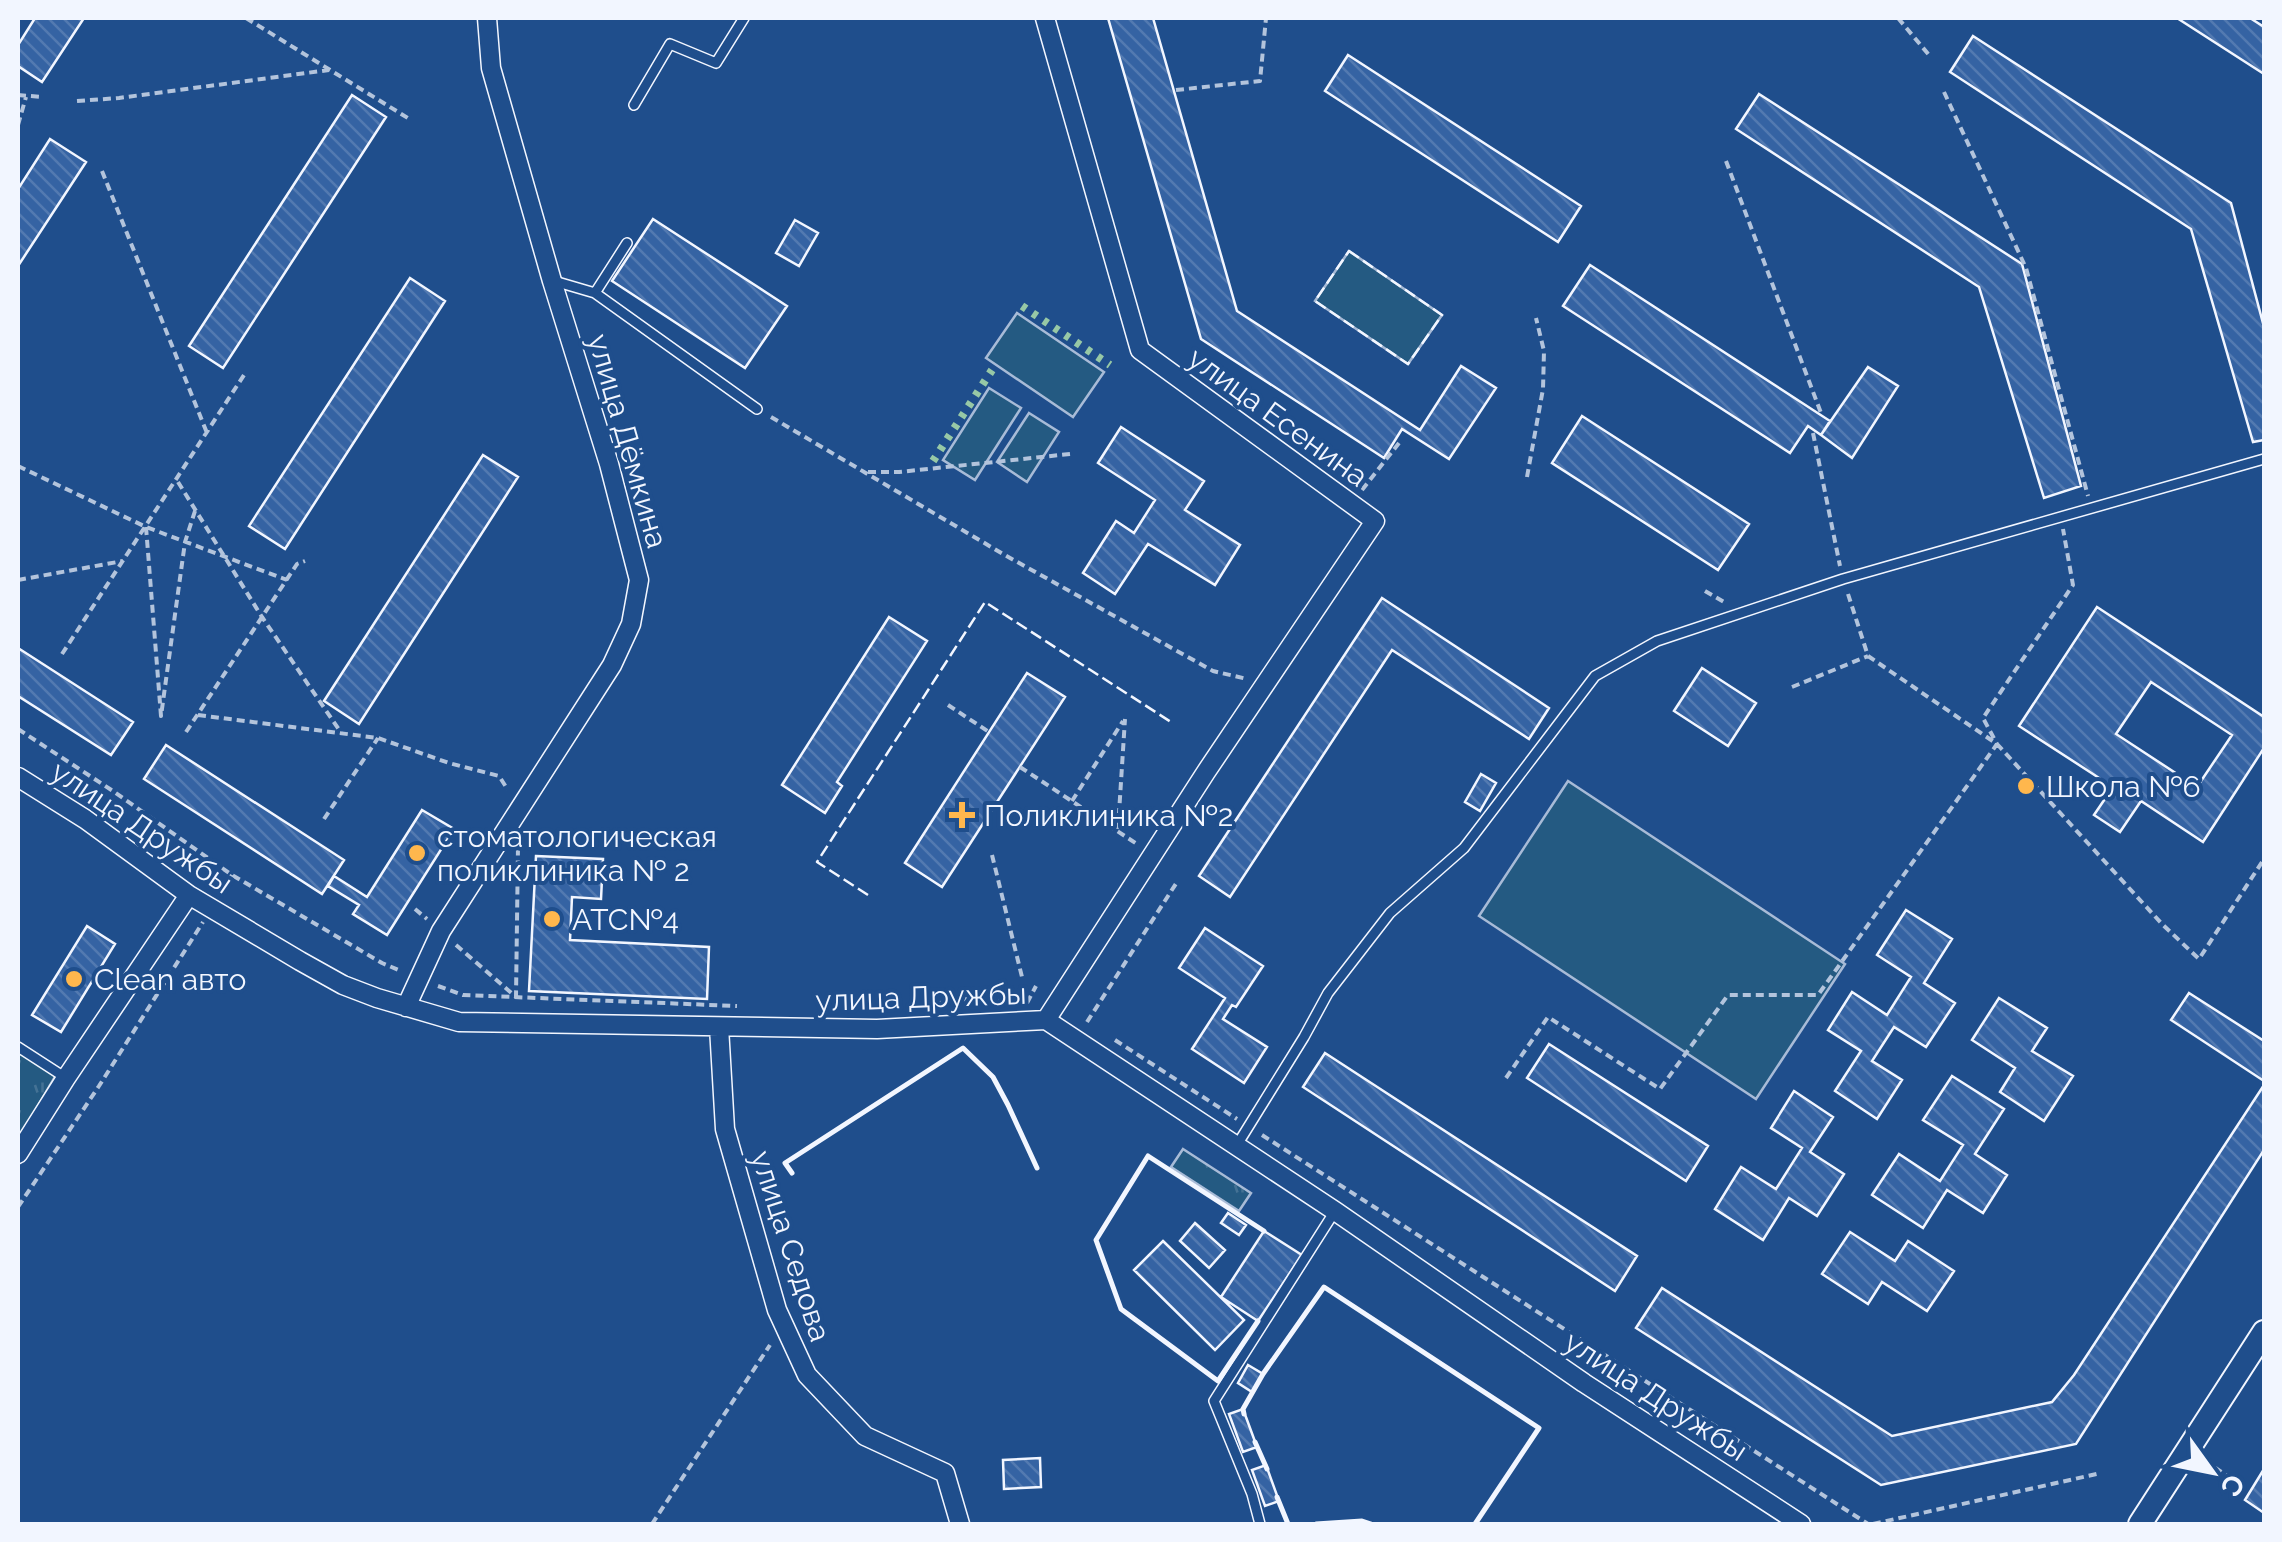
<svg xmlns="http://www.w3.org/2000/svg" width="2282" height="1542" font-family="Raleway,sans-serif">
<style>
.grass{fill:url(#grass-tufts);stroke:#a8bbd7;stroke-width:2.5}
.park{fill:#245a82;stroke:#a8bbd7;stroke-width:2.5}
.building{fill:url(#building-back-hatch);stroke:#f2f6ff;stroke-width:2.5;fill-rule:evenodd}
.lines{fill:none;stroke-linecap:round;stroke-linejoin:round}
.service-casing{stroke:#f2f6ff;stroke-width:12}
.minor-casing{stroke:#f2f6ff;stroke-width:21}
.tertiary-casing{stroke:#f2f6ff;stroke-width:26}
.path{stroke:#b3c4dc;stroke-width:4;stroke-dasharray:8 5;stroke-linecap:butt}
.service{stroke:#1f4e8c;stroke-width:9}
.minor{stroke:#1f4e8c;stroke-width:18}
.tertiary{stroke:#1f4e8c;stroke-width:22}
.hedge{stroke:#97c8a6;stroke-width:8;stroke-dasharray:5 8;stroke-linecap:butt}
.fence{stroke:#f2f6ff;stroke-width:2.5;stroke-dasharray:12 5;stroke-linecap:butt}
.wall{stroke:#f2f6ff;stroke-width:5}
.poi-dot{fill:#ffb74d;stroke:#1f4e8c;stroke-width:4}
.labels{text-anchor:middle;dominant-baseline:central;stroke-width:8;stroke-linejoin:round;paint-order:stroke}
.street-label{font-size:30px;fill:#f2f6ff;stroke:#1f4e8c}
.poi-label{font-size:30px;fill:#f2f6ff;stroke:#1f4e8c;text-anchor:start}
</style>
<defs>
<pattern id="grass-tufts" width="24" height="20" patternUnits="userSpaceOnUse" patternTransform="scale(2.5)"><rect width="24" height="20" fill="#245a82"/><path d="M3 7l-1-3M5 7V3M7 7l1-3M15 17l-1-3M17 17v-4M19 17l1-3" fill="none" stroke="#447295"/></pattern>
<pattern id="building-back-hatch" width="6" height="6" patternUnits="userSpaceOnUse" patternTransform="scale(2.5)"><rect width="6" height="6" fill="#3563a3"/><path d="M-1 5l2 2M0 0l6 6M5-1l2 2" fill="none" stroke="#537ab1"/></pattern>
</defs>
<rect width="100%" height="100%" fill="#1f4e8c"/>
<path class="grass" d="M18 1045 59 1070 18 1140Z
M1183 1149 1251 1193 1239 1211 1171 1167Z"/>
<path class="park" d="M1349 251 1442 315 1408 364 1315 301Z
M1017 313 1104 372 1073 417 986 358Z
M989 388 1021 408 975 480 943 460Z
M1029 413 1059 432 1027 482 997 462Z
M1568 781 1845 964 1756 1099 1479 916Z"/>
<path class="building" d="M35 18H84L42 82 18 66V45Z
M1108 18H1153L1237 311 1420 430 1461 366 1496 388 1449 459 1402 429 1384 458 1201 339Z
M2177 18H2250L2264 27V74Z
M1973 36 2231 203 2264 327V440L2253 442 2191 229 1950 72Z
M1348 55 1581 206 1558 242 1325 91Z
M1759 94 2022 264 2081 486 2044 498 1979 287 1736 129Z
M352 95 386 117 223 368 189 346Z
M50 139 86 162 18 266V189Z
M653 219 787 306 745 368 612 281Z
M795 220 818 233 799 266 776 253Z
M1590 265 1830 421 1821 435 1808 426 1790 453 1563 306Z
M410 278 445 301 285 549 249 526Z
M1868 367 1898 386 1852 458 1821 435Z
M1582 416 1749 524 1718 570 1552 463Z
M1121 427 1204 481 1185 510 1240 545 1215 585 1148 544 1115 594 1083 573 1116 521 1134 533 1155 500 1098 463Z
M483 455 518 477 359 724 324 701Z
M1382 598 1549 708 1529 739 1392 650 1230 897 1199 876Z
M2097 607 2264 717V748L2203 842 2141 801 2120 832 2094 815 2113 787 2019 726ZM2151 682 2232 735 2197 787 2116 734Z
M889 617 927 641 837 782 842 786 825 813 782 785Z
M18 648 133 722 111 755 18 696Z
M1702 668 1756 703 1728 746 1674 711Z
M1027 673 1065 697 942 887 905 863Z
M166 745 344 860 322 894 144 779Z
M1481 774 1496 783 1480 811 1465 802Z
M422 810 454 829 387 935 353 914 359 905 328 886 334 876 367 897Z
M536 856 603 859 601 899 572 897 570 940 709 947 707 999 529 991Z
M1906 910 1952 939 1924 983 1955 1003 1926 1047 1894 1027 1872 1061 1902 1080 1877 1119 1835 1091 1861 1051 1828 1030 1852 992 1887 1015 1911 977 1877 955Z
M87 926 115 944 61 1032 32 1015Z
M1205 928 1263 966 1236 1007 1232 1005 1223 1019 1267 1047 1244 1083 1192 1049 1225 998 1179 968Z
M2189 993 2264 1041V1081L2171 1020Z
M1999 998 2047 1028 2032 1051 2073 1076 2044 1121 2000 1092 2015 1068 1972 1040Z
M1549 1044 1708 1146 1686 1181 1527 1078Z
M1325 1053 1637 1256 1615 1291 1303 1087Z
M1952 1076 2004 1109 1975 1154 2007 1175 1983 1213 1947 1190 1923 1228 1872 1195 1899 1154 1940 1181 1963 1145 1923 1120Z
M2264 1085V1150L2076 1444 1881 1485 1636 1328 1662 1288 1892 1436 2052 1402 2074 1375Z
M1794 1091 1833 1117 1810 1152 1844 1174 1817 1216 1789 1198 1763 1240 1715 1209 1741 1167 1776 1189 1802 1148 1771 1128Z
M1228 1213 1246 1225 1239 1235 1221 1223Z
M1195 1223 1225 1250 1209 1268 1180 1241Z
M1264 1231 1302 1255 1258 1321 1221 1297Z
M1850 1232 1895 1261 1908 1241 1954 1271 1927 1311 1882 1282 1868 1304 1822 1274Z
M1163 1241 1244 1320 1215 1350 1134 1270Z
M1248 1365 1263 1374 1252 1392 1238 1383Z
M1243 1409 1257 1447 1243 1452 1229 1414Z
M1040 1458 1041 1487 1004 1489 1003 1460Z
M1266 1465 1279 1501 1265 1506 1252 1470Z
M2264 1469V1513L2245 1500Z"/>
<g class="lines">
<g class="service-casing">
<path id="service" d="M634 105 670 44 716 63 744 18
M554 281 595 293 757 409
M595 293 627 243
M18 1047 66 1078
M1237 1145 1304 1037 1328 993 1390 913 1464 848 1595 676 1657 641 1843 579 2264 459
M1260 1524 1252 1494 1214 1401 1335 1211"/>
</g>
<g class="minor-casing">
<path id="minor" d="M1045 18 1140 350 1375 521 1206 772 1046 1020
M18 777 85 819 189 895 300 961 343 985 377 998 459 1022 877 1029 1046 1020 1335 1211 1584 1383 1801 1524
M406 1007 441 931 612 665 631 624 639 580 609 464 552 281 491 68 487 18
M719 1027 725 1129 777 1310 807 1375 865 1436 945 1473 960 1524
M18 1154 66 1078 189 895"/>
</g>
<g class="tertiary-casing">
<path id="tertiary" d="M2140 1524 2264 1332"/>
</g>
<path class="path" d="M246 18 411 120
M1898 18 1929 55
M1176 90 1260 81 1266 18
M1944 92 2026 268 2088 496
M18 95 43 97
M77 101 119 98 329 70
M18 125 26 97
M1726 161 1821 413
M102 171 207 433
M771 417 1003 554 1213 671 1247 679
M1813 433 1840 566
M18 466 146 527 287 580
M868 472H899L1070 454
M1527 477 1543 389 1544 351 1536 318
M178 482 262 617 342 734
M1362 490 1399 443
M146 527 161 716 185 542 195 511
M18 580 123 561
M1705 591 1724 602
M1848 594 1868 656 1997 744 2162 924 2199 959 2264 859
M62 654 244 375
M1792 687 1868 656
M948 705 989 732
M198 715 378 738 449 763 499 776 508 790
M18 729 113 791 232 875 382 963 401 971
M186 732 297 564 305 561
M1020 767 1137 844
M1072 801 1123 721
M324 819 378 738
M1118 829 1125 719
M992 855 1022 977
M221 893 232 875
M415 909 427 919
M456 945 516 997 518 846
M438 986 463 995 737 1006
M1027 1003 1036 986
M921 1006 966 999 1005 1002
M1087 1022 1177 882
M1115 1040 1237 1119
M1506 1078 1548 1017 1660 1089 1728 995H1818L1997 744 1983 718 2073 585 2063 529
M1262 1135 1868 1524
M18 1207 99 1086 203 922
M2204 1460 2230 1478
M652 1524 770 1345
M1873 1524 2101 1473"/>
<use href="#service" class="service"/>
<use href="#minor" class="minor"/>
<use href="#tertiary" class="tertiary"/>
<path class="hedge" d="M1022 306 1110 365
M933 461 992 370"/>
<path class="fence" d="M1349 251 1442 315 1408 364 1315 301Z
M868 895 817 862 985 602 1171 722"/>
<path class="wall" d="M792 1173 785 1163 963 1048 993 1077 1008 1105 1037 1168
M1258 1321 1218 1381 1121 1309 1096 1240 1148 1156 1264 1231
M1244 1414 1243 1409 1263 1374 1324 1287 1539 1428 1475 1524
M1255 1442 1267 1469
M1277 1497 1288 1524
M1316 1524 1362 1521 1371 1524"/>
</g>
<g class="poi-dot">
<circle cx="2026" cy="786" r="10"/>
<path d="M957 800h10v10h10v10h-10v10h-10v-10h-10v-10h10z"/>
<circle cx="417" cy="853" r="10"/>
<circle cx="552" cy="919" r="10"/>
<circle cx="74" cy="979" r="10"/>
</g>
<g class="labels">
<g class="street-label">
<text transform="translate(1278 417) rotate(36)">улица Есенина</text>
<text transform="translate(628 441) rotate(74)">улица Дёмкина</text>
<text transform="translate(142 827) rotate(34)">улица Дружбы</text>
<text transform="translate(921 997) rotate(-2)">улица Дружбы</text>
<text transform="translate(791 1246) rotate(72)">улица Седова</text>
<text transform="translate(1656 1396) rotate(33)">улица Дружбы</text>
</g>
<g class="poi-label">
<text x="2046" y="786">Школа №6</text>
<text x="984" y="815">Поликлиника №2</text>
<text x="437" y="836">стоматологическая<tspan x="437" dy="34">поликлиника № 2</tspan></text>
<text x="572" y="919">АТС№4</text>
<text x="94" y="979">Сlean авто</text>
</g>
</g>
<rect width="2282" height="1542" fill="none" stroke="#f2f6ff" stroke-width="40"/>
<g transform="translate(2212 1472) rotate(123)" stroke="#1f4e8c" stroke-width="8" paint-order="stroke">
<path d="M0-8L18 38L0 25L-18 38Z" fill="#f2f6ff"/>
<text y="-15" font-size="28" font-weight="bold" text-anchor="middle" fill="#f2f6ff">С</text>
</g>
</svg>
